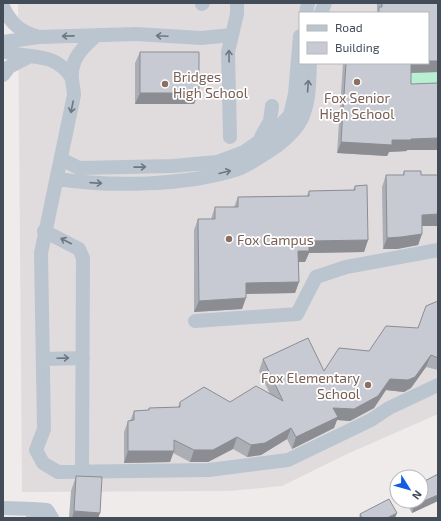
<svg xmlns="http://www.w3.org/2000/svg" width="441" height="521" font-family="'Exo 2',sans-serif">
<style>
.education{fill:#e0dcdd;fill-rule:evenodd}
.green{fill:#b6efd1}
.lines{fill:none;stroke-linecap:round;stroke-linejoin:round}
.minor{stroke:#bbc5cf;stroke-width:14}
.wall{fill:#abaeb5}
.shaded-wall{fill:#8b8d93}
.building{fill:#c7cad2;stroke:#8b8d93}
.oneway{stroke:#6d7782}
.education-dot{fill:#8d6e63;stroke:#fff;stroke-width:1.5}
.labels{text-anchor:middle;dominant-baseline:central;stroke-width:3.5;stroke-linejoin:round;paint-order:stroke}
.education-label{font-size:14px;fill:#785e54;stroke:#fff;text-anchor:start}
</style>
<rect width="100%" height="100%" fill="#efebeb"/>
<path class="education" d="M18 3H438V414L345 455 282 486 229 491 22 492ZM300 13H428V63H300Z"/>
<path class="green" d="M438 72V95H407V73Z"/>
<g class="lines">
<path class="minor" d="M202 4 203 3
M3 7C11 23 19 31 36 36
M306 13 308 3
M321 13 325 3
M97 35C83 47 70 59 72 79 72 84 74 89 74 95L41 253 44 429 36 450 43 463 58 472 209 470 288 460 371 420 389 408 438 385
M3 42 39 37 136 34 201 38 232 35
M3 51C30 60 54 50 72 78
M3 75 9 67 28 57
M230 137 228 52 237 14V3
M261 137 270 121 272 106
M61 159 79 168 173 166 217 162 244 152 278 128 290 115 295 94 300 36
M57 179C112 187 185 186 238 169 251 164 265 154 277 146 286 139 296 130 301 120 310 102 309 82 310 63
M44 231 79 249 83 258 82 472
M195 321 297 314 316 277 346 267 438 250
M43 359 83 358
M3 508 33 509
M33 518V509L47 510 52 518"/>
</g>
<path class="wall" d="M377 3H438V72L411 73 407 151 389 152 387 156 337 153 343 63H428V13H377Z
M140 52 194 104H135V63Z
M404 171 421 175 422 234 418 245 397 249H383L382 187 386 175H403Z
M355 186 368 240 364 252 309 253 305 262H299V282L295 293 246 294 242 309 194 312V230L198 219H211L215 207H234L238 197 307 196 309 191 353 190Z
M438 301V370L426 367 411 388 404 392 386 390 374 408 350 421 337 420 334 428 292 449 287 439 261 455 247 457 233 449 208 462H190L173 453 170 462 124 463V432L128 421H130L134 411 148 410 149 408 178 407 180 402H230L270 394 259 371 263 359 324 371 369 351 418 328Z
M438 474V501L412 513 405 501H421Z
M76 476 100 513 98 518H69L71 491Z
M360 514 395 518H359Z"/>
<path class="shaded-wall" d="M428 61H438V72L407 73 410 63H428Z
M140 93H199L194 104H135Z
M438 138V150H407V151L389 152 387 156 337 153 341 142 392 140 411 139Z
M438 214V226H417L422 215Z
M422 234 418 245 397 249H383L387 238Z
M368 240 364 252 309 253 305 262H294L298 251 309 241Z
M299 282 295 293 242 294 246 283Z
M246 298 242 309 194 312 199 301Z
M431 355 426 367 411 388 404 392 386 390 374 408 350 421 337 420 334 428 292 449 296 437 333 408 390 379Z
M291 428 287 439 261 455 247 457 251 445Z
M237 437 233 449 208 462H190L194 450Z
M128 451H174L170 462 124 463Z
M438 495V501L412 513 414 505Z
M74 511 100 513 98 518H72Z
M397 513 395 518H387Z"/>
<path class="building" d="M382 3H438V61H428V13H379V7H382Z
M140 52H199V93H140Z
M346 63H411V84L438 83V138L411 139V140H392V145L341 142Z
M404 171H421V175H438V214L422 215V234L401 237 387 238 386 175H404Z
M367 185 368 240 309 241V251H298L299 282 246 283V298L199 301 198 219H215V207H238V197L309 196V191L355 190V186Z
M438 301V358L431 355 415 377 408 380 390 379 378 396 354 409 333 408 338 417 296 437 291 428 265 443 251 445 237 437 213 450H194L174 440V451H128V421L134 420V411L149 410V408L180 407V402L204 387 230 402 256 386 283 401 263 359 308 338 324 371 339 348 369 351 386 326 418 328 426 306Z
M438 474V495L414 505 412 501H421V483Z
M76 476 102 477 100 513 74 511Z
M389 499 397 513 387 518H362L360 514Z"/>
<defs><path id="oneway-shaft" d="M-6 0H5M1.5-3L5.5 0L1.5 3" fill="none" stroke-width="1.6" stroke-linecap="round" stroke-linejoin="round"/></defs>
<g class="oneway">
<use href="#oneway-shaft" transform="translate(68 36) rotate(179)"/>
<use href="#oneway-shaft" transform="translate(162 36) rotate(-177)"/>
<use href="#oneway-shaft" transform="translate(229 56) rotate(-91)"/>
<use href="#oneway-shaft" transform="translate(308 86) rotate(-86)"/>
<use href="#oneway-shaft" transform="translate(72 107) rotate(101)"/>
<use href="#oneway-shaft" transform="translate(140 167) rotate(-1)"/>
<use href="#oneway-shaft" transform="translate(225 172) rotate(-14)"/>
<use href="#oneway-shaft" transform="translate(96 183) rotate(4)"/>
<use href="#oneway-shaft" transform="translate(66 241) rotate(-153)"/>
<use href="#oneway-shaft" transform="translate(63 358) rotate(-2)"/>
</g>
<g class="education-dot">
<circle cx="357" cy="82" r="4"/>
<circle cx="165" cy="84" r="4"/>
<circle cx="229" cy="239" r="4"/>
<circle cx="368" cy="385" r="4"/>
</g>
<g class="labels">
<g class="education-label">
<text x="173" y="76">Bridges<tspan x="173" dy="16">High School</tspan></text>
<text x="357" y="97" text-anchor="middle">Fox Senior<tspan x="357" dy="16">High School</tspan></text>
<text x="237" y="239">Fox Campus</text>
<text x="360" y="377" text-anchor="end">Fox Elementary<tspan x="360" dy="16">School</tspan></text>
</g>
</g>
<rect width="441" height="521" fill="none" stroke="#434d59" stroke-width="8"/>
<rect x="299" y="12" width="130" height="52" fill="#ffffff" stroke="#b4b8bd"/>
<rect x="307" y="25" width="20" height="6" fill="#bbc5cf" stroke="#b4b8bd"/>
<text x="335" y="32" font-size="12" fill="#434d59">Road</text>
<rect x="307" y="42" width="20" height="12" fill="#c7cad2" stroke="#b4b8bd"/>
<text x="335" y="52" font-size="12" fill="#434d59">Building</text>
<g transform="translate(409 489) rotate(127)"><circle r="19" fill="#ffffff" stroke="#b4b8bd"/>
<path d="M0-3L7 15L0 10L-7 15Z" fill="#125de2"/>
<text y="-6" font-size="11" font-weight="bold" text-anchor="middle" fill="#434d59">N</text>
</g>
</svg>
